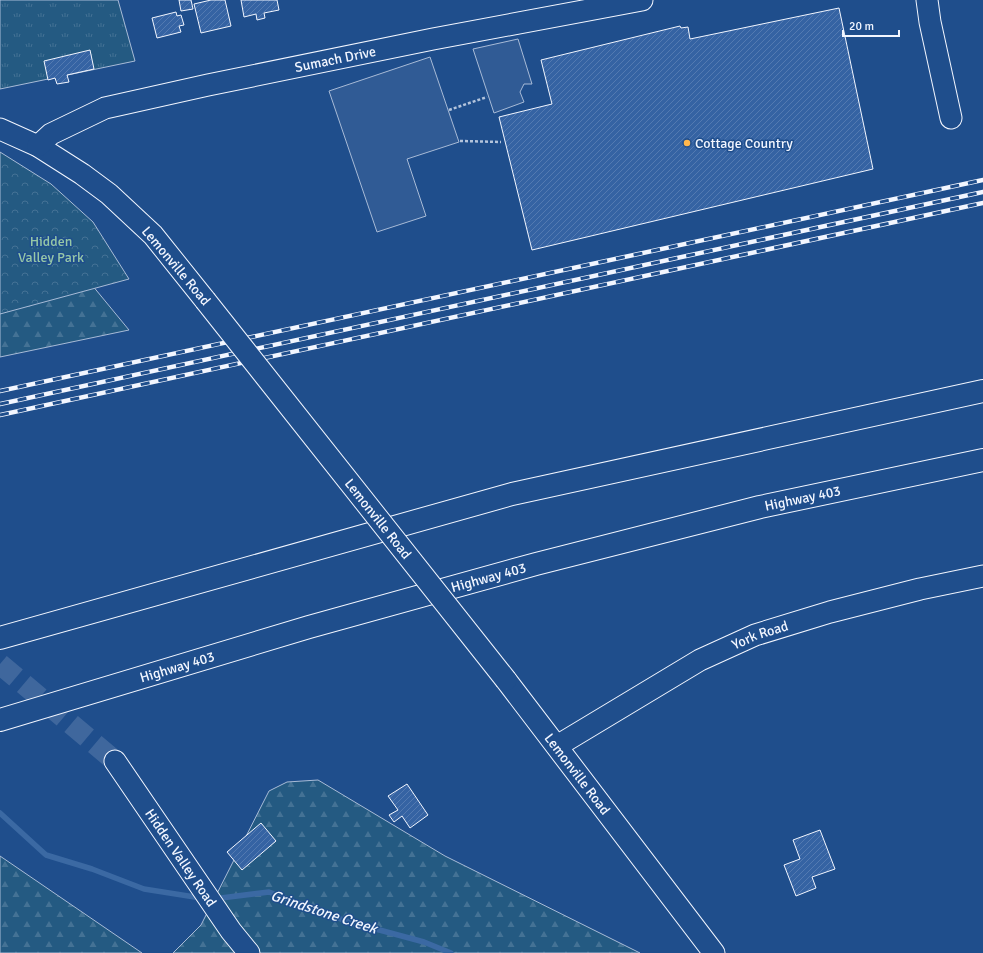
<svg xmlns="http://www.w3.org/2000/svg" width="983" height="953" font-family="Signika,sans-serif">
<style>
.grass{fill:url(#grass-tufts);stroke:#a8bbd7}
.forest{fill:url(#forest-firs);stroke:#a8bbd7}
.park{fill:url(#park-crowns);stroke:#a8bbd7}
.parking{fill:#305b95;stroke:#a8bbd7}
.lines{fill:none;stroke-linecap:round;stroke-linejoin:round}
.stream{stroke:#3b69a3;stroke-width:5.5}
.building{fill:url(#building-hatch);stroke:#f2f6ff}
.minor-tunnel{stroke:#3f679d;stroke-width:21;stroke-dasharray:21 10;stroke-linecap:butt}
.minor-casing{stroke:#f2f6ff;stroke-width:23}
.highway-casing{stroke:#f2f6ff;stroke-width:24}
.path{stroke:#b3c4dc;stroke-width:2.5;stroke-dasharray:3 2;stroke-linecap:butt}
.minor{stroke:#1f4e8c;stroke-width:21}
.highway{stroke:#1f4e8c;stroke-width:22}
.rail-casing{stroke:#f2f6ff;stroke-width:4.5}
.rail{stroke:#1f4e8c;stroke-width:3;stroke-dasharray:9;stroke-linecap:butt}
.minor-bridge-casing{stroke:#f2f6ff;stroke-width:23;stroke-linecap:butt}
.minor-bridge{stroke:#1f4e8c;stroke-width:21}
.poi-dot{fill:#ffb74d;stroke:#1f4e8c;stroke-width:1.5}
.labels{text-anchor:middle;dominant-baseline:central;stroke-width:3;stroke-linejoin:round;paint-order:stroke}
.street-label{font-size:14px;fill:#f2f6ff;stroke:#1f4e8c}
.poi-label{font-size:14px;fill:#f2f6ff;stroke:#1f4e8c;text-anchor:start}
.park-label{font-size:14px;fill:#97c8a6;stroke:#1f4e8c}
.water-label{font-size:15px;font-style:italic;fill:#f2f6ff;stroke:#1f4e8c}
</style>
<defs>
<pattern id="grass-tufts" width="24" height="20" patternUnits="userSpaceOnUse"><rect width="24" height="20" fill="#245a82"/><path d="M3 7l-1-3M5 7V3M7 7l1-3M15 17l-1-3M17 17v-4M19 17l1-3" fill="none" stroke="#447295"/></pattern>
<pattern id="forest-firs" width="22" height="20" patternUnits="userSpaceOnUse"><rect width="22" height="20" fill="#245a82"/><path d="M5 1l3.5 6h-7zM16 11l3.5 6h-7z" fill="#447295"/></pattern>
<pattern id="park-crowns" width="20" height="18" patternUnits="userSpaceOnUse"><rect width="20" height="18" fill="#245a82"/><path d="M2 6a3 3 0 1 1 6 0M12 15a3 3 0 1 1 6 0" fill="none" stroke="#447295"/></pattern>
<pattern id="building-hatch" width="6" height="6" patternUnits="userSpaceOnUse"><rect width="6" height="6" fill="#3563a3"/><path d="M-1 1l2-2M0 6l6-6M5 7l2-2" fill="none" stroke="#537ab1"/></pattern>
</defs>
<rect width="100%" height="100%" fill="#1f4e8c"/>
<path class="grass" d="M0 0H118L135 61 0 89Z"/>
<path class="forest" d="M0 196 64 251 129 330 0 357Z
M318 780 445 856 640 953H173L201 925 269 791 287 782Z
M0 856 142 953H0Z"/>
<path class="park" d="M0 152 51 184 93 222 129 279 0 314Z"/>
<path class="parking" d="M518 39 532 84H524L520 92 524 102 494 113 473 49Z
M430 57 459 142 407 159 426 216 377 232 329 91Z"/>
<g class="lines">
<path class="stream" d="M0 813 46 855 92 869 144 889 201 898
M213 899 269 892 346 921 424 942 451 953"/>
</g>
<path class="building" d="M179 0H191L193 9 181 11Z
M211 0H225L231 26 201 33 194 4Z
M241 0H277L279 10 264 13 265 18 257 20 256 14 244 17Z
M839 8 873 169 532 250 499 117 552 104 541 60 680 26 681 28 688 27 690 39Z
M176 12 177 16 181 15 184 25 179 26 181 32 157 38 152 18Z
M90 50 94 69 67 75 69 82 57 84 55 78 48 80 44 61Z
M407 784 428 815 410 828 402 816 394 822 389 815 398 810 388 796Z
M261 823 276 841 242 870 227 852Z
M820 830 835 869 812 877 816 888 796 896 784 865 800 859 793 840Z"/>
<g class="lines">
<path class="minor-tunnel" d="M0 664 115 761"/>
<g class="minor-casing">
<g id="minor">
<path d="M927 0 930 22 951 118"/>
<path d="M0 129 38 146 82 174 109 194 153 235 205 300"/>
<path id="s1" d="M38 146 51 134 105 108 208 85 433 39 642 0"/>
<path id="s2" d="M506 680 714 953"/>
<path id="s3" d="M557 746 700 660 755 635 830 612 920 589 983 576"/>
<path id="s4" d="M115 761 231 931 249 953"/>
</g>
</g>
<g class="highway-casing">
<g id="highway">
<path d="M0 638 512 494 983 391"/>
<path id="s5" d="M0 720 309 627 536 564 760 507 983 460"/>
</g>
</g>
<path class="path" d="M449 110 487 97
M460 141 501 142"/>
<use href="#minor" class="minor"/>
<use href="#highway" class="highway"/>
<g class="rail-casing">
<path id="rail" d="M0 391 983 180
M0 404 983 192
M0 415 983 203"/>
</g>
<use href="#rail" class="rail"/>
<g class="minor-bridge-casing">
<g id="minor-bridge">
<path id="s6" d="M205 300 506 680"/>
</g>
</g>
<use href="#minor-bridge" class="minor-bridge"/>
</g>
<circle class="poi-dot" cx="687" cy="143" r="4"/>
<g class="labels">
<g class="street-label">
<text stroke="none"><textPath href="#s1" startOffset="313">Sumach Drive</textPath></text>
<text transform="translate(176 266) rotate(50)">Lemonville Road</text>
<text stroke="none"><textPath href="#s5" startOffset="833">Highway 403</textPath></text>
<text stroke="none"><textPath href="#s6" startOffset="279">Lemonville Road</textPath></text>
<text stroke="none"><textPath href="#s5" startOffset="509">Highway 403</textPath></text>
<text stroke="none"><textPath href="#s3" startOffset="232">York Road</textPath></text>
<text stroke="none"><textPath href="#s5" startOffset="185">Highway 403</textPath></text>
<text stroke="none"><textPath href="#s2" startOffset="118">Lemonville Road</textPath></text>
<text stroke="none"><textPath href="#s4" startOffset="117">Hidden Valley Road</textPath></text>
</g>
<g class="poi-label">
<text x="695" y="143">Cottage Country</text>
</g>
<g class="park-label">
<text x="51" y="241">Hidden<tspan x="51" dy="16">Valley Park</tspan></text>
</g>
<g class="water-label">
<text transform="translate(324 912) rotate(18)">Grindstone Creek</text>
</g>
</g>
<path d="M843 30v6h56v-6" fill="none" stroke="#f2f6ff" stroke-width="2"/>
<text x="849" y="30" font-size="12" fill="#f2f6ff" stroke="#1f4e8c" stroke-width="3" paint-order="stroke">20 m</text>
</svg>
